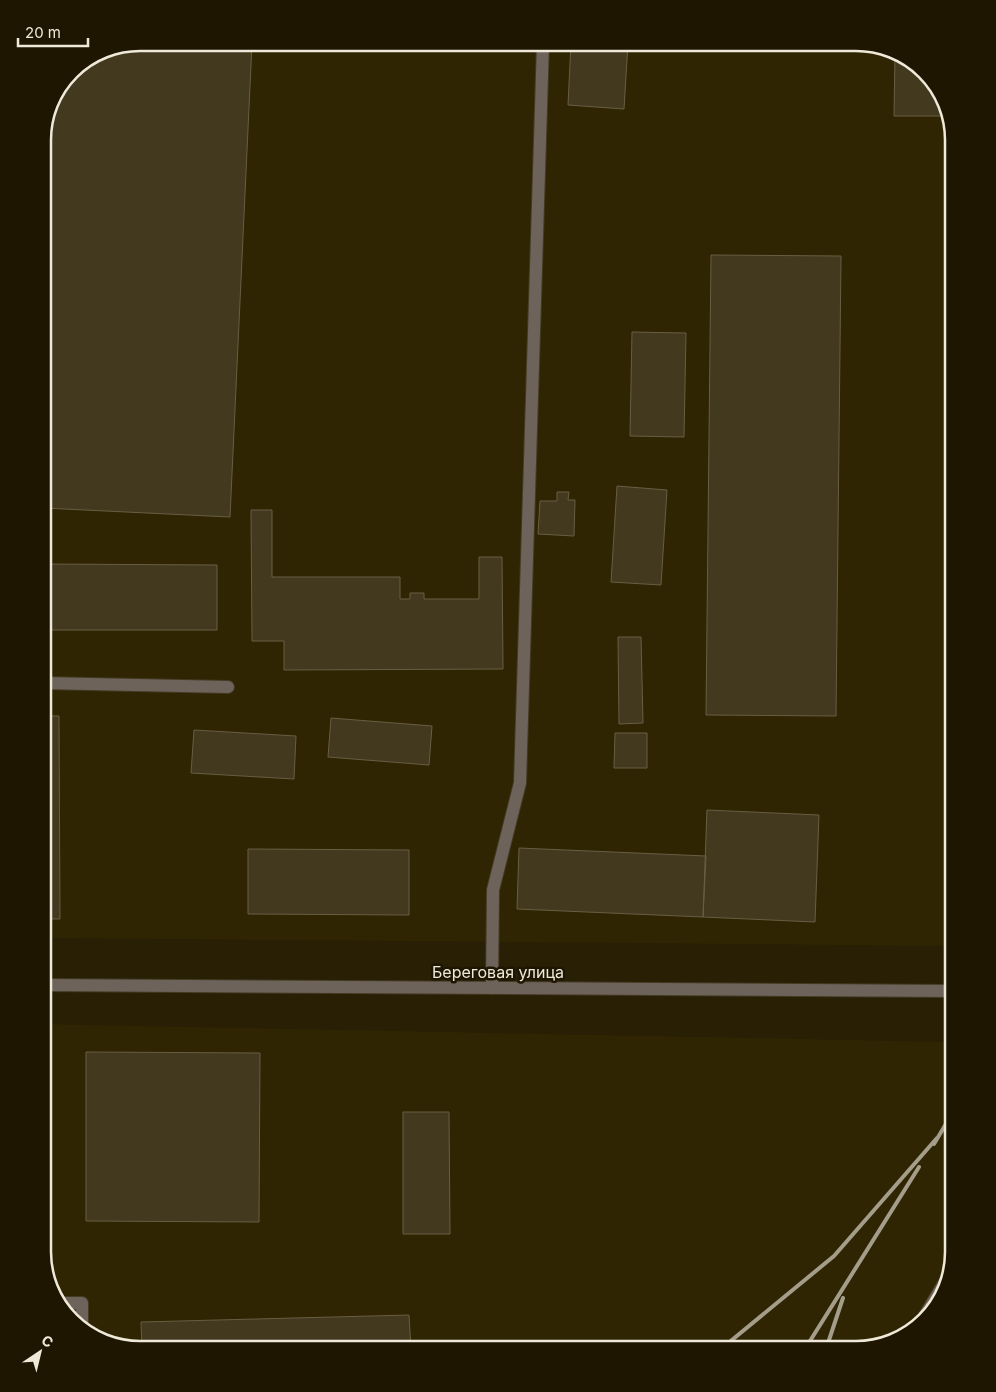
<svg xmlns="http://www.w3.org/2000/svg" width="996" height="1392" font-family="Inter,sans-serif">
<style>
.built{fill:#302502}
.building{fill:#42391f;stroke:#685e43}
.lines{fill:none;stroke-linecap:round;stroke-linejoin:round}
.service-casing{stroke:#443b23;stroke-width:14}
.tertiary-casing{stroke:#443b23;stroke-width:14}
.service{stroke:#6e635b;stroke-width:12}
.tertiary{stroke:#6e635b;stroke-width:12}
.rail{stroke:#a49d8a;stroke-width:4}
.labels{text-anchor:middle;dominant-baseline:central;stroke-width:5;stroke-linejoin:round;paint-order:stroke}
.street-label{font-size:16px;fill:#efe9da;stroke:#1e1600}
.rim{fill:none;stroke:#efe9da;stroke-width:2.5}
</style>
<rect width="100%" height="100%" fill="#281f05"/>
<path class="built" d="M141 43H862L905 56 940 91 953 141V946L43 938V134L52 97 76 67 103 50Z
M43 1024 953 1042V1252L940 1301 905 1336 856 1349H134L91 1336 56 1301 43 1251Z"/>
<path class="building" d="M141 42 252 43 230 517 43 508V134L52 97 76 67 103 50Z
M571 43H628L624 109 568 105Z
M895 53 905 56 940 91 942 97V116H894Z
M711 255 841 256 836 716 706 715Z
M632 332 686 333 684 437 630 436Z
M617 486 667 490 661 585 611 582Z
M557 492H569L568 500H575L574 536 538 534 540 501H557Z
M251 510H272V577H400V599H410V593H424V599H479V557H502L503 669 284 670V641H252Z
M43 564 217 565V630H43Z
M618 637H641L643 723 619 724Z
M43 716H59L60 919H43Z
M331 718 432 726 429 765 328 757Z
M194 730 296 736 294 779 191 773Z
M615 733H647V768H614Z
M707 810 819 815 815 922 703 917Z
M519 848 706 856 703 917 517 909Z
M248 849 409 850V915L248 914Z
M86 1052 260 1053 259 1222 86 1221Z
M403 1112H449L450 1234H403Z
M409 1315 411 1349H142L141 1322Z"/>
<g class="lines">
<g class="service-casing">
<path id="service" d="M43 683 228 687
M492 988 493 890 520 783 543 43
M58 1303H82V1327
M924 1317 946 1280"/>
</g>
<g class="tertiary-casing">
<path id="tertiary" d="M43 985 953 991"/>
</g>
<use href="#service" class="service"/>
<use href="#tertiary" class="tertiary"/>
<path class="rail" d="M934 1144 953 1112
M721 1349 834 1256 937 1138
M805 1349 919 1167
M826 1349 843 1298"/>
</g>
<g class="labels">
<g class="street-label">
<text x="498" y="972">Береговая улица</text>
</g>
</g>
<path d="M0 0H996V1392H0ZM140 51H856A89 89 0 0 1 945 140V1252A89 89 0 0 1 856 1341H140A89 89 0 0 1 51 1252V140A89 89 0 0 1 140 51Z" fill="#1e1600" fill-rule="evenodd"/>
<path class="rim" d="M140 51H856A89 89 0 0 1 945 140V1252A89 89 0 0 1 856 1341H140A89 89 0 0 1 51 1252V140A89 89 0 0 1 140 51Z"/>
<g transform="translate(40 1352) rotate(35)" stroke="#1e1600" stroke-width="4" paint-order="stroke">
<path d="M0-4L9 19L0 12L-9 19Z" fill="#efe9da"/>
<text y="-8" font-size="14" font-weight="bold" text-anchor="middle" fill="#efe9da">С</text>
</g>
<path d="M18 38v8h70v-8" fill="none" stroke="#efe9da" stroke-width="2.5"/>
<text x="25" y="38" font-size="15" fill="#efe9da" stroke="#1e1600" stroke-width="4" paint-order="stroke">20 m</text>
</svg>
